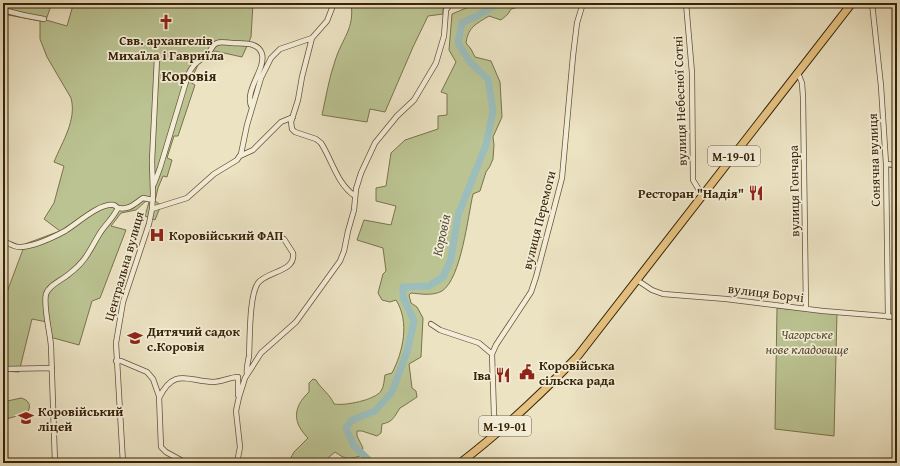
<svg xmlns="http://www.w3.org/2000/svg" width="900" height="466" font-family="'Gentium Book Plus',serif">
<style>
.green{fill:#bbc392;stroke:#79734c}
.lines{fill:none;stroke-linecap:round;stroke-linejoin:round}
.river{stroke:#9bbdbb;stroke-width:7}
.street-casing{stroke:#645335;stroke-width:6}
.primary-casing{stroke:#372306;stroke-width:9}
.street{stroke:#f3edd8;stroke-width:4.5}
.primary{stroke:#e6c282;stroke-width:7}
.labels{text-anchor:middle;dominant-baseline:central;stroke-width:3.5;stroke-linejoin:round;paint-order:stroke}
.shield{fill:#f3edd8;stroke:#6f6045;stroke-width:1}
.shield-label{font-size:12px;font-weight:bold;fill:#372306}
.poi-label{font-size:13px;font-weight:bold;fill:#372306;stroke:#f3edd8;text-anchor:start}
.street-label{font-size:13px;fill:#372306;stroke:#f3edd8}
.park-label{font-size:13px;font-style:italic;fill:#584b29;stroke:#f3edd8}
.water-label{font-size:14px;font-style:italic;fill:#55513c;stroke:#f3edd8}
.quarter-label{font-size:15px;font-weight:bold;fill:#372306;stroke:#f3edd8}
</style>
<rect width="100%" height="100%" fill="#ece3c3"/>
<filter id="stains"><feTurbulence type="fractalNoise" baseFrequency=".005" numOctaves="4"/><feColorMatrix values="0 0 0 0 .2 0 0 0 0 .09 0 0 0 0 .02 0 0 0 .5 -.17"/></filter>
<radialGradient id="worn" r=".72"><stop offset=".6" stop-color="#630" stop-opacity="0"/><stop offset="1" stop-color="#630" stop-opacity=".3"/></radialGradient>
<path class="green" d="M3 3H52L46 20 67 26 73 5 69 3H253L251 37 242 57 215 51 198 65 190 82 195 85 178 136H174L167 158 172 160 167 177 163 176 158 188 155 201 161 205 155 220 145 216 149 202 146 201 136 210 121 213 111 226 126 230 100 298 92 301 79 345 50 337 47 322 32 319 19 372 3 371V292H7L25 244 60 231 44 219 54 203 64 166 54 162C62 142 77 120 71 98L47 57 40 39V21L3 14Z
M351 3H443V14L428 16 413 47 385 112 370 109 367 122 322 115C326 97 329 78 335 61 342 38 355 29 351 3Z
M471 3H527L526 5 511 9 508 14 501 20 489 16C476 24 468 27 466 43L471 49 475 57 491 61 500 82 502 117 493 137 494 145 493 159 490 166 486 172 480 191 473 194C468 216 461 279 442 291 433 296 421 294 411 293L409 295 411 303 417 307 423 318 421 357 409 364 412 388 416 391 417 397 405 405 400 408C394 417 393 422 382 424L381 433 377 436 362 431H357V436L363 448 360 456C347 460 345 459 335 452L322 463H288L294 452 308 438C292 422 293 407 309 392V383L313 379 316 380C321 389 330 394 334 404 345 406 375 400 381 391 384 387 384 380 385 375L392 373C403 352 410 322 396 300L390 302 382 300 378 293 383 274 386 271 383 248 357 240 364 220 391 225 396 206 376 201V188L386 186 391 153 405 140 438 129V116L447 115V94L441 92 456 62 449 50 452 14 471 6Z
M777 308 837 313 834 436 775 429Z
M21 398C29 400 32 406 27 413L3 420V402Z"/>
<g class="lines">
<path class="river" d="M372 463 354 446 346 428 352 420 375 411 392 392 407 352 414 321 403 297V287L429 286 443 277 451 259 458 215 486 145 493 111 488 79 470 62 458 43 462 23 477 16 499 3"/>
<g class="street-casing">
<path id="street" d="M334 3 327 21 312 38 302 77 298 100 291 122 292 129 295 132 316 139 321 143C332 160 337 184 355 196
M686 3 692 73 693 180 699 190 704 194
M872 3 881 86 886 164 888 317
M3 10 23 15 44 19
M798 73 802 83 803 97 806 309
M240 156 253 150 281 122 293 117
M886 164 897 165
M154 184 160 168 188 75C195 60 200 62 209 52 212 49 212 45 217 43 221 41 227 43 232 43 242 44 258 41 262 54 266 70 243 91 252 108
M152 209 187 198 214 174 237 160 241 154 247 125 261 78 271 58 280 49 312 38
M3 241C9 243 15 248 21 247 35 246 52 238 65 231 78 223 99 203 114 205L118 208
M637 280 652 290 663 294 726 299 823 311 897 317
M431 324 440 330 479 343 492 354
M116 361H121L147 372 153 379 159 396 161 447 166 452 186 463
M3 369 52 368
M247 374C246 368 248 362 249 356 250 340 249 295 258 283 267 271 296 272 293 253L284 239
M159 398C174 367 188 381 213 382 222 382 230 377 238 377V395
M499 431 494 415 492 354 496 345 531 292 536 277 562 178 573 56 577 23 583 3
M55 463 51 346C50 332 43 306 46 294 49 285 62 280 69 274 87 260 89 251 100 233 106 224 113 218 118 208 130 210 134 204 143 198L153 200
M123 463 116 343 123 302 149 224 152 209 153 194 152 161 157 58
M237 463 240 447 236 411 239 397 245 378 261 353 296 322 340 261 344 251 348 231 354 210 356 189 361 173 375 143 397 116 414 100 436 63 444 36 446 10 451 3"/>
</g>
<g class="primary-casing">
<path id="primary" d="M460 463C502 431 540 395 577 357L852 3"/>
</g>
<use href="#street" class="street"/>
<use href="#primary" class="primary"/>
</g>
<defs>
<g id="church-bare" transform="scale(1.2)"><path d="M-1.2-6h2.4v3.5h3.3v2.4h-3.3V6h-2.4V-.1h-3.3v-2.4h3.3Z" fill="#8f2418" stroke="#f3edd8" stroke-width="2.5" paint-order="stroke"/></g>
<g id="restaurant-bare" transform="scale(1.2)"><path d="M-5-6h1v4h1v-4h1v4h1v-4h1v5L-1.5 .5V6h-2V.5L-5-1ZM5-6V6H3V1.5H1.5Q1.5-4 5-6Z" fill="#8f2418" stroke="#f3edd8" stroke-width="2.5" paint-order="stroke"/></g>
<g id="hospital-bare" transform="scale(1.2)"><path d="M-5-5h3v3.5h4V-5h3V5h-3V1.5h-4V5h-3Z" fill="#8f2418" stroke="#f3edd8" stroke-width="2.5" paint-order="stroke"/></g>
<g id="school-bare" transform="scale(1.2)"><path d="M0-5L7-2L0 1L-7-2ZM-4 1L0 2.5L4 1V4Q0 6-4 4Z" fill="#8f2418" stroke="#f3edd8" stroke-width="2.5" paint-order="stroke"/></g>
<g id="civic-bare" transform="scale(1.2)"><path d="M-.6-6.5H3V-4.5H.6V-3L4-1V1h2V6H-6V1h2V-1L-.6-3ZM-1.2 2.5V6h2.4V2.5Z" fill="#8f2418" stroke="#f3edd8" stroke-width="2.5" paint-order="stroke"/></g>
</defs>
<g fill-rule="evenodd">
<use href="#church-bare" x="166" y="22"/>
<use href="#restaurant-bare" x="756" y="193"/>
<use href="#hospital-bare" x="157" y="235"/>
<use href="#school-bare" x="135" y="338"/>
<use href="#civic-bare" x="527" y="372"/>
<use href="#restaurant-bare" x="503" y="375"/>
<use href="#school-bare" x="26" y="418"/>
</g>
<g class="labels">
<g class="shield">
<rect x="708" y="146" width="52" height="20" rx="3"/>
<rect x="479" y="416" width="52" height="20" rx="3"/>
</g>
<g class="shield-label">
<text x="734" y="156">М-19-01</text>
<text x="505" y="426">М-19-01</text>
</g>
<g class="poi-label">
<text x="166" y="40" text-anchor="middle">Свв. архангелів<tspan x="166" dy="15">Михаїла і Гавриїла</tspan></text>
<text x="744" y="193" text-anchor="end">Ресторан "Надія"</text>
<text x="169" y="235">Коровійський ФАП</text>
<text x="147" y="331">Дитячий садок<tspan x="147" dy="15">с.Коровія</tspan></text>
<text x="539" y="365">Коровійська<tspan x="539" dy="15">сільска рада</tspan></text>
<text x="491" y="375" text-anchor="end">Іва</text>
<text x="38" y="411">Коровійський<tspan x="38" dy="15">ліцей</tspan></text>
</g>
<g class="street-label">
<text transform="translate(680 101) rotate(-92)">вулиця Небесної Сотні</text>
<text transform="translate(874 160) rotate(-92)">Сонячна вулиця</text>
<text transform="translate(794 191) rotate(-91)">вулиця Гончара</text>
<text transform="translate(539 220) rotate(-76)">вулиця Перемоги</text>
<text transform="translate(124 266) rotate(-74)">Центральна вулиця</text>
<text transform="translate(766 293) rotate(7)">вулиця Борчі</text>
</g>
<g class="park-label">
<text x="807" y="334">Чагорське<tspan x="807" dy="15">нове кладовище</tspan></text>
</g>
<g class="water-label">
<text transform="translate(441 235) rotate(-78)">Коровія</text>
</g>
<g class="quarter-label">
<text x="189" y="75">Коровія</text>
</g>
</g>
<rect width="900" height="466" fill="none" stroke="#ece3c3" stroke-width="16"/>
<rect x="4" y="4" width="892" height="458" fill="none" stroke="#372306" stroke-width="2"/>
<rect x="8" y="8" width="884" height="450" fill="none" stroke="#372306"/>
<rect width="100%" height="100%" filter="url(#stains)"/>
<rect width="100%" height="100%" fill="url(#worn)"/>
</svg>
